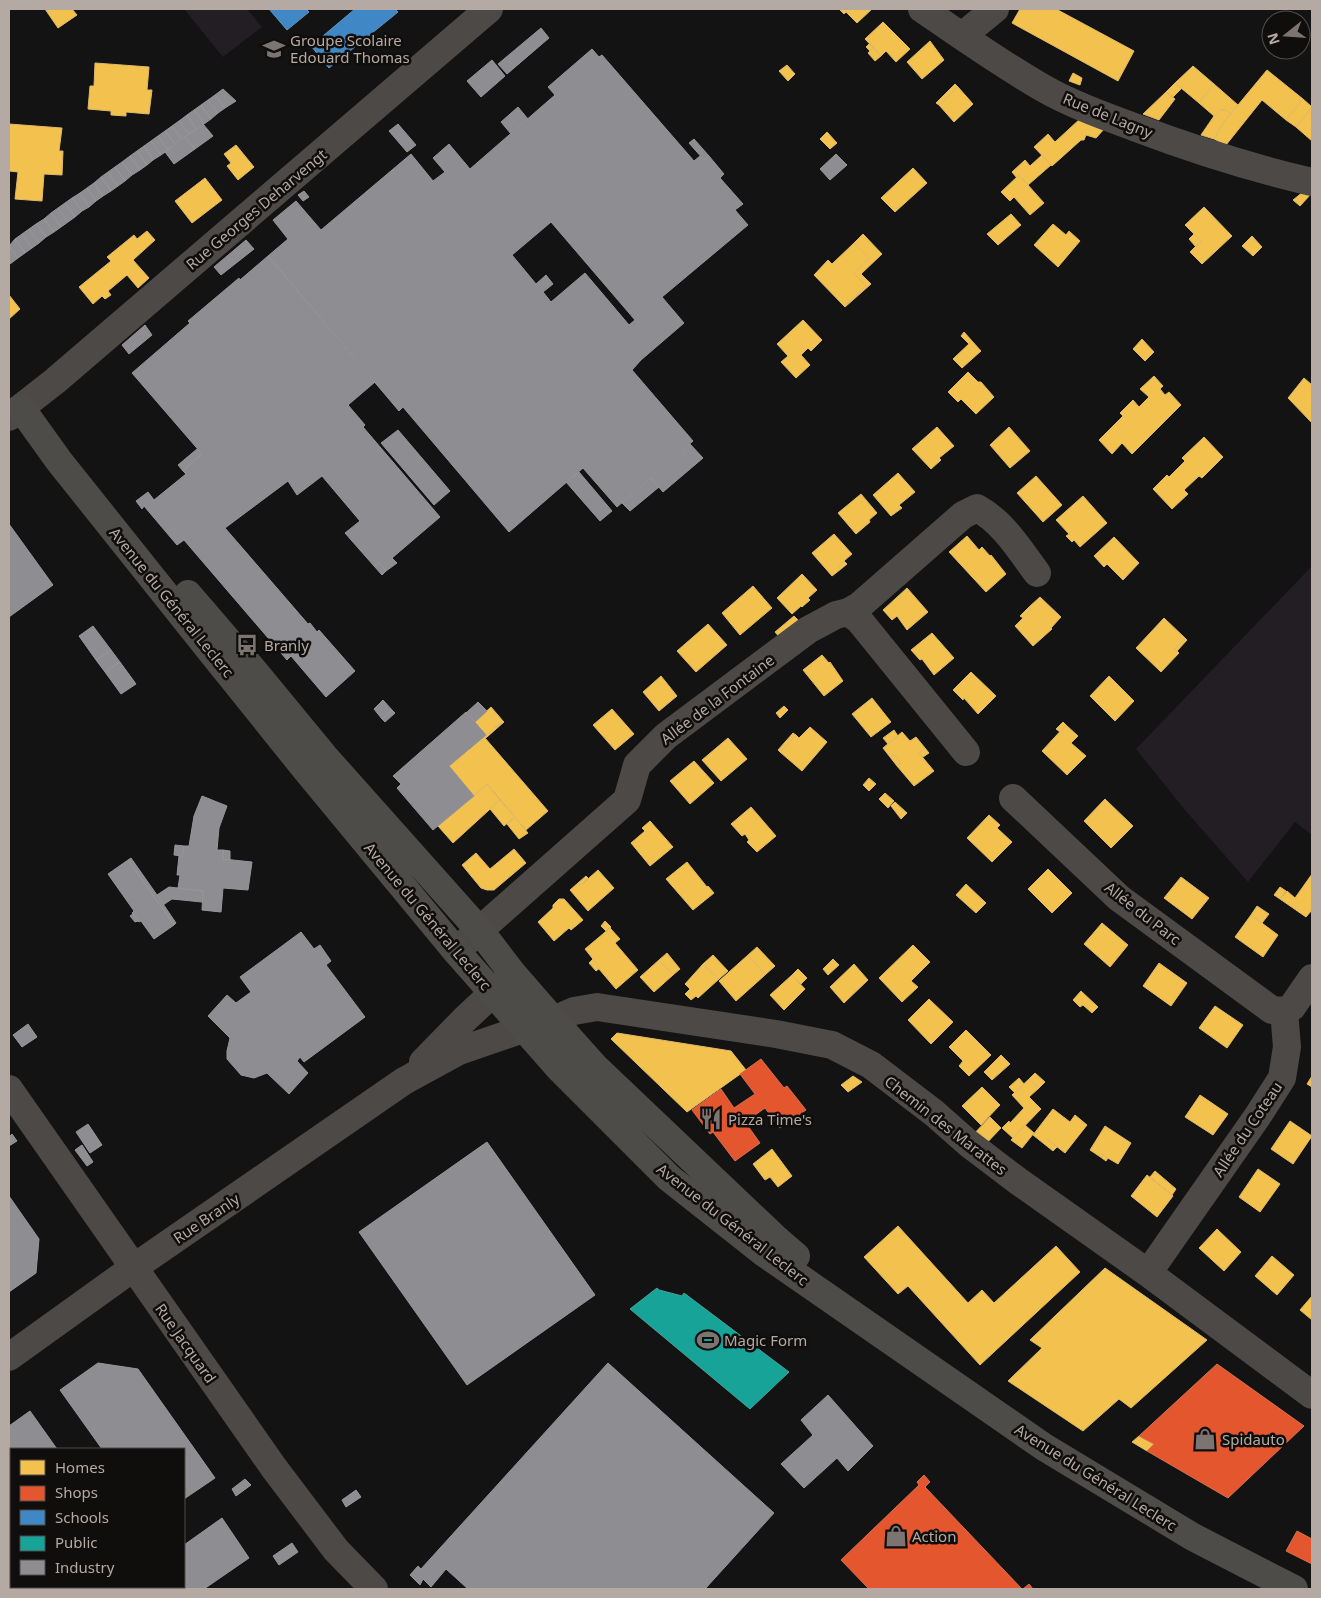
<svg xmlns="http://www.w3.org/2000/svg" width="1321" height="1598" font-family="'Noto Sans',sans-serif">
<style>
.green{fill:#231d24}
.homes{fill:#f2c14e;stroke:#e0ba68}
.shops{fill:#e4572e;stroke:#d67051}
.schools{fill:#3f88c5;stroke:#6292bb}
.public{fill:#17a398;stroke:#46a59b}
.industry{fill:#8d8d92;stroke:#999597;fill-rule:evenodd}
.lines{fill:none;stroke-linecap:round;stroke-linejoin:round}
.minor{stroke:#4c4947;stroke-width:28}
.major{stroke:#4e4c49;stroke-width:28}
.labels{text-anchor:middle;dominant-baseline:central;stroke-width:5;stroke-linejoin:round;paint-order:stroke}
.poi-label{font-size:15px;fill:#b5a9a3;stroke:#0f0e0d;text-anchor:start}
.street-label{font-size:15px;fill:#b5a9a3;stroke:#0f0e0d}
</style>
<rect width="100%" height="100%" fill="#131313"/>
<path class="green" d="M184 9H247L262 27 223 57Z
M1312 566V835L1295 822 1248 882 1185 810 1136 749Z"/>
<path class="homes" d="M45 9H72L77 15 58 28Z
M839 9H872L857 23 846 12 844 14Z
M1020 9H1056L1134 51 1118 81 1012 23Z
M883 22 910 49 896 62 886 51 881 56 865 39Z
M930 41 944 60 922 79 907 62Z
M869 44 873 48 870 51 866 47Z
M873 48 881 56 875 61 868 53Z
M95 63 149 67 147 90H152L149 114 126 112V116L111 115V111L88 109 90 86H94Z
M787 65 795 74 788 81 779 71Z
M1193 66 1214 84 1199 103 1175 83Z
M1267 70 1303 99 1286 120 1262 100 1226 145 1214 139 1223 123Z
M1073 73 1082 78 1080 85 1069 81Z
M1175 83 1182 88 1173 97 1166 92Z
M955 84 958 87 939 105 936 103Z
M1214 84 1238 105 1231 114 1226 110H1220L1214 116 1199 103Z
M958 87 973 104 954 122 939 105Z
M1166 92 1175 99 1159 120 1143 114Z
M1303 99 1312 107 1296 127 1286 120Z
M1312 107V141L1296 127Z
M1220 110H1226L1231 114 1223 123 1214 139 1201 135 1214 116Z
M1081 118 1105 128 1096 138 1086 135 1084 140H1081L1052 166 1034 147 1048 134 1055 142Z
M9 124 62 128 59 151H63L62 175 44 174 42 201 15 199 18 172 9 171Z
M827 132 837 143 830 149 820 139Z
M236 145 254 167 238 180 227 166 231 163 224 154Z
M1042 155 1051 165 1028 185 1019 175 1017 178 1012 172 1025 160 1030 166Z
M913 168 927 183 895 212 881 198Z
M1019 175 1044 203 1030 215 1014 197 1010 201 1001 192Z
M205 178 222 200 192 223 175 201Z
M1303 192 1311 194 1300 206 1293 200Z
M1204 207 1232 236 1202 264 1190 252 1201 241 1185 225Z
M1011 214 1021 225 998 245 987 234Z
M1053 224 1066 235 1069 231 1080 241 1058 267 1034 245Z
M147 231 155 240 133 260 149 278 138 288 127 275 108 291 111 295 105 299 102 296 93 304 79 287 111 261 107 257 134 235 137 239Z
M863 234 882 254 861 274 871 284 845 307 844 306 866 286 854 273 869 258 854 243Z
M1194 234 1201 241 1196 247 1189 239Z
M1252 236 1262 247 1253 256 1242 246Z
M854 243 869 258 854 273 866 286 844 306 814 275 828 260 832 264Z
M9 295 20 309 9 319Z
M803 320 822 340 811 351 808 348 801 355 810 365 796 378 781 362 788 356 777 344Z
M964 332 972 341 969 344 961 336Z
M1142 339 1154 352 1145 361 1133 349Z
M972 341 981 351 962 368 953 359Z
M968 372 978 382H981L994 397 976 414 961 399 958 402 948 392Z
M1154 376 1163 386 1160 389 1165 395 1169 392 1181 405 1132 454 1122 443 1112 454 1099 440 1123 416 1120 413 1133 400 1139 407 1149 397 1140 389Z
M1304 378 1312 385V423L1288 398Z
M937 427 954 446 939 458 941 460 931 469 912 449Z
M1009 427 1030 451 1010 468 990 445Z
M1204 437 1223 457 1202 478 1199 476 1184 490 1188 494 1172 509 1153 489 1167 475 1169 477 1185 461 1182 458Z
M898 473 915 492 899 505 902 508 891 516 873 495Z
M1036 476 1062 505 1043 522 1017 493Z
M861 494 877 513 869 520 870 522 856 534 838 513Z
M1083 496 1107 523 1080 547 1074 540 1072 542 1066 536 1069 534 1056 520Z
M834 534 852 554 838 566 841 569 832 576 812 553Z
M967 536 979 550 982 547 990 556 991 555 1006 574 986 592 949 552Z
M1114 537 1139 563 1123 580 1107 564 1104 567 1094 556Z
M844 561 847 564 841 569 838 566Z
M802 574 817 590 808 598 810 600 802 607 801 606 792 614 777 598Z
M753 586 772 608 740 635 722 613Z
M907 588 928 612 907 630 897 616 892 620 883 610Z
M1040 597 1061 617 1051 628 1052 629 1033 646 1015 626 1031 610 1029 607Z
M1029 607 1031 610 1023 618 1020 616Z
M794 616 801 623 781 639 775 632Z
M1164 618 1185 638 1175 649 1179 653 1161 672 1136 648Z
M708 624 727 645 696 672 677 651Z
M932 633 954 658 934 675 922 659 920 660 911 650Z
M1185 638 1187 640 1177 651 1175 649Z
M822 655 829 663 830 662 843 681 824 696 803 670Z
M971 672 996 696 978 714 964 698 963 700 953 690Z
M661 676 677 696 659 711 643 692Z
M1109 676 1134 701 1115 721 1090 696Z
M872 698 891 722 871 737 852 714Z
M784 706 788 710 780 718 776 713Z
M491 707 503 721 486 735 475 722Z
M612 709 634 734 615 750 593 725Z
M503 721 504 722 487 737 486 735Z
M1063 722 1066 725 1060 732 1056 729Z
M1066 725 1078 736 1071 743 1086 756 1067 775 1042 751Z
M810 727 827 742 802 771 780 752 796 735 799 738Z
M894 730 898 736 888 744 883 738Z
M902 732 910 741 916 737 925 748 919 753 934 771 914 786 897 766 901 763 893 754 890 757 883 748Z
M793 733 796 735 780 752 778 750Z
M486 735 487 737 485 738 548 811 526 830 487 784 474 796 449 766Z
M728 738 747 759 721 781 702 760Z
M925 748 929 753 923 757 919 753Z
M893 754 901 763 897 766 890 757Z
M694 761 714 783 690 804 670 781Z
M869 778 876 784 869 791 863 785Z
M487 784 500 800 453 843 438 826Z
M885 793 894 801 888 808 879 799Z
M1105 799 1133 826 1111 848 1084 821Z
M500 800 515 817 504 826 490 809Z
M895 802 907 813 901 819 891 806Z
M751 807 776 836 757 852 747 842 749 840 745 834 742 836 731 824Z
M989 815 1000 825 997 828 1012 842 992 862 967 838Z
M515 817 528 833 519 839 507 824Z
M650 821 673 847 650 866 631 843 645 831 642 828Z
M514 849 526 863 494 890H487L481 888 462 865 476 853 490 869Z
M687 862 707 887 708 886 714 893 693 910 666 879Z
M1048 869 1072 893 1052 913 1028 889Z
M598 870 614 888 588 911 570 890 578 883 580 886Z
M1312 874V910L1306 917 1280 899 1287 891 1295 898Z
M586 876 588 878 580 886 578 883Z
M1181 877 1209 898 1192 919 1164 898Z
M966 884 986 903 976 913 956 895Z
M1280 887 1286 891 1280 899 1274 895Z
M559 899H564L583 920 571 930 569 928 554 941 538 922 553 908V905Z
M1257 906 1269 914 1262 923 1251 915Z
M1251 915 1278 935 1263 957 1235 937Z
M605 921 611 927 606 931 601 926Z
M1102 923 1128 945 1110 967 1084 944Z
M610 928 620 939 615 943 638 970 616 989 599 969 600 968 585 949Z
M913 945 930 962 911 981 918 987 902 1002 879 978Z
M757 947 775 966 765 975 748 955Z
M667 953 680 969 673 975 659 960Z
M713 955 728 971 719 979 703 964Z
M748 955 765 975 736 1001 719 981Z
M593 959 600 968 596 971 589 963Z
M833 959 839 965 828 975 823 969Z
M659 960 673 975 654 992 640 977Z
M1159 963 1187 983 1171 1006 1143 986Z
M703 964 719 979 698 998 696 996 691 1000 685 994 690 989 685 984Z
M854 964 868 980 844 1003 830 987Z
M798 969 807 978 801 984 792 975Z
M792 975 805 989 784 1010 770 995Z
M1081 991 1098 1007 1092 1013 1083 1005 1080 1007 1073 1000Z
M929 999 953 1022 931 1044 908 1020Z
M1215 1006 1243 1025 1227 1048 1199 1028Z
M966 1030 991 1055 969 1076 959 1066 963 1061 949 1047Z
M617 1033 731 1051 746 1070 687 1112 611 1039Z
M1001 1055 1010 1064 992 1080 984 1072Z
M1035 1073 1045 1082 1039 1088 1029 1079Z
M853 1076 862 1082 848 1092 841 1085Z
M1312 1076V1087L1307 1084Z
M1019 1078 1024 1084 1015 1093 1009 1087Z
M1029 1079 1039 1088 1029 1097 1041 1109 1013 1138 1002 1128 1009 1121 1010 1123 1024 1108 1012 1095Z
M982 1087 1000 1105 981 1125 962 1106Z
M1200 1095 1228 1114 1213 1135 1185 1117Z
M1053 1109 1070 1122 1075 1115 1087 1125 1065 1153 1047 1139 1043 1143 1033 1135Z
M990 1117 1001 1128 981 1149 970 1138Z
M1290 1121 1312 1136 1293 1164 1271 1149Z
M1025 1125 1034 1133 1022 1148 1011 1140Z
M1105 1126 1131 1143 1118 1164 1101 1154 1099 1156 1090 1150Z
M1047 1139 1057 1147 1053 1151 1043 1143Z
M772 1149 792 1176 778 1187 770 1177 765 1180 753 1164Z
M1101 1154 1108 1158 1106 1161 1099 1156Z
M1258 1169 1280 1184 1260 1212 1239 1197Z
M1155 1171 1176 1189 1172 1195 1150 1177Z
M1147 1175 1173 1196 1157 1217 1131 1196Z
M898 1226 968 1303 982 1290 994 1303 1056 1246 1080 1272 980 1365 908 1286 898 1294 864 1257Z
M1217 1229 1241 1252 1224 1271 1199 1248Z
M1272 1256 1294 1275 1277 1295 1255 1276Z
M1105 1268 1207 1340 1131 1408 1119 1399 1083 1431 1008 1381 1042 1348 1030 1340Z
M1312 1296V1320L1300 1310Z
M1139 1436 1154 1444 1147 1451 1132 1442Z"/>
<path class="shops" d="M761 1059 784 1088 787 1086 806 1110 780 1128 765 1108 745 1122 760 1143 735 1161 713 1132 710 1134 692 1110 721 1089 734 1108 755 1094 740 1074Z
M1217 1364 1304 1426 1228 1498 1147 1451 1154 1444 1139 1436Z
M924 1475 930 1482 925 1487 1022 1589H869L841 1560 919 1485 917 1482Z
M1297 1531 1312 1539V1564L1286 1551Z
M1029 1584 1033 1589H1023Z"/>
<path class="schools" d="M269 9H306L309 12 287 30Z
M355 9H395L398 12 329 68 311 46Z"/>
<path class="public" d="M657 1288 659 1290 682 1296 684 1293 789 1372 750 1409 630 1309Z"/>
<path class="industry" d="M541 28 549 38 507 74 498 64Z
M592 49 599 57 602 55 694 161 700 156 704 160 709 156 724 174 720 178 743 204 735 210 748 225 662 297 684 323 641 360 632 370 693 441 617 507 583 468 509 532 403 407 399 411 268 256 288 239 273 220 296 201 321 230 411 154 433 181 445 172 433 158 449 144 470 169 555 95 548 87ZM551 222 635 320 629 325 585 273 551 302 543 292 553 284 546 275 536 284 512 255Z
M492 60 505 76 481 97 467 81Z
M223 89 236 101 225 108 215 95Z
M215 95 225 108 218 113 208 100Z
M208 100 218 113 211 119 201 105Z
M201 105 211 119 204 124 194 110Z
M518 107 528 119 511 134 501 122Z
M194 110 204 124 196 129 187 115Z
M187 115 196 129 189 134 179 121Z
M179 121 189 134 182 139 172 126Z
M203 124 213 136 195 149 185 137Z
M398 124 416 145 407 152 389 131Z
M172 126 182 139 175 144 165 131Z
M165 131 175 144 168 150 158 136Z
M158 136 168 150 161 155 151 141Z
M185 137 195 149 174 164 165 152Z
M694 139 709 156 704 160 689 143Z
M151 141 161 155 153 160 144 146Z
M144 146 153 160 147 165 137 151Z
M137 151 147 165 140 170 130 156Z
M836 154 847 165 830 180 820 169Z
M130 156 140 170 132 175 122 162Z
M122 162 132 175 125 181 115 167Z
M115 167 125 181 118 186 108 172Z
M108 172 118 186 111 191 101 177Z
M101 177 111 191 103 196 94 183Z
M94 183 103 196 96 201 87 188Z
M87 188 96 201 89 207 80 193Z
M304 191 309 197 303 201 298 195Z
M80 193 89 207 82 211 72 198Z
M72 198 82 211 75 217 65 203Z
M65 203 75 217 68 222 58 208Z
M58 208 68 222 61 227 51 213Z
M51 213 61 227 54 232 44 219Z
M44 219 54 232 46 237 36 224Z
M36 224 46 237 39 243 29 229Z
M29 229 39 243 32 248 22 234Z
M22 234 32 248 25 253 15 239Z
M15 239 25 253 18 258 9 246Z
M246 240 254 249 221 275 214 267Z
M9 246 18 258 10 264 9 261Z
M268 256 375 382 348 405 365 425 363 427 440 517 392 558 397 563 386 571 379 562 374 566 345 533 360 521 322 476 297 495 288 481 225 528 308 624 310 623 317 632 319 630 355 671 326 697 291 656 287 660 184 540 177 545 144 506 142 509 136 501 148 492 154 500 186 474 183 471 202 454 132 373 190 323 188 321 239 278 240 280Z
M145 325 152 335 129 354 122 345Z
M398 430 450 491 434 505 381 443Z
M690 444 703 458 663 492 651 478Z
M197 449 202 454 183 471 178 465Z
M579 472 612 511 600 521 566 482Z
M651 478 659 487 630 511 622 503Z
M9 524 53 585 9 617Z
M379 562 386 571 382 575 374 566Z
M93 626 111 650 96 660 79 636Z
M111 650 120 662 105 672 96 660Z
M120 662 136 684 121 694 105 672Z
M383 700 392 710 382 719 374 709Z
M478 702 487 711 475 722 466 713Z
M392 710 395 713 385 722 382 719Z
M466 712 486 735 449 766 474 796 433 830 397 788 401 784 393 776Z
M202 796 227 806 219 828 217 850H223V859L252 862 248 890 223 888 221 912 202 910 203 891 178 888 180 875H177L179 856H182L184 846H189L194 816Z
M175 845 184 846 182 856 174 855Z
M223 850 230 851V860L223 859Z
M131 858 157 895 176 923 174 925 128 860Z
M128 860 174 925 154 939 141 921 139 922 132 913 134 911 108 874Z
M169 887 203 891 202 902 172 899 163 905 157 895Z
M133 914 138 921 135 922 130 916Z
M301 932 314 949 320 945 331 961 326 965 365 1017 304 1062 300 1057 297 1061 308 1073 289 1094 267 1073 254 1078 241 1075 227 1059V1051L230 1038 208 1016 227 995 236 1003 251 992 240 977Z
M28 1024 37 1037 22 1047 13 1035Z
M88 1124 102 1145 90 1153 76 1132Z
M12 1134 17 1141 9 1146V1137Z
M487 1142 595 1295 467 1385 359 1232Z
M82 1145 93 1162 87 1166 75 1150Z
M9 1196 39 1239 36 1273 9 1292Z
M98 1363 138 1369 215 1478 184 1499V1449H102L60 1390Z
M608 1363 774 1513 705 1589H468L446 1569 431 1587 423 1579 420 1585 410 1575 418 1566 421 1569Z
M828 1395 873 1446 848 1471 837 1458 804 1488 781 1464 813 1435 801 1420Z
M30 1411 57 1449H11V1509L9 1505V1426Z
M245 1479 251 1485 236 1496 232 1489Z
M356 1490 361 1497 346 1507 342 1500Z
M222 1518 249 1558 204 1589H120L123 1587H184V1545Z
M292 1543 298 1552 279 1565 273 1556Z
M9 1568 11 1571V1587H22L24 1589H9Z"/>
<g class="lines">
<path class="minor" d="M922 9C962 36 1001 64 1043 88 1071 104 1104 116 1134 127 1192 149 1252 168 1312 182
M962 36 995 9
M9 417 55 381 489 9
M848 612 859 620 966 752
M1013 798 1119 898 1265 1005 1272 1010 1284 1011
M456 951 627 800 637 765 666 736 808 630 836 615 848 612 859 606 963 515 977 508C1003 522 1020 550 1037 573
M1284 1011 1292 1007 1312 978
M423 1062 465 1019 510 977
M9 1089 274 1468 336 1550 374 1589
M1148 1273 1257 1117 1282 1078 1287 1047 1284 1011
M9 1357 133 1268 404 1081 459 1051 523 1029 553 1020 574 1011 597 1007 776 1034 832 1045 871 1065 934 1113 968 1143 1018 1181 1148 1273 1312 1395"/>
<path class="major" d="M21 408 59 461 213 654 307 771 456 951 559 1068 669 1178 764 1253 1044 1447 1193 1537 1294 1589
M188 594 255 672 324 756 480 931 513 974 553 1020 596 1068 774 1237 796 1256"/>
</g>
<defs>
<g id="school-bare" transform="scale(1.725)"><path d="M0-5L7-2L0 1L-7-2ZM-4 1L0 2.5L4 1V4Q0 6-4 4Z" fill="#7c7471" stroke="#0f0e0d" stroke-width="2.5" paint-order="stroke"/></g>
<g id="bus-bare" transform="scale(1.725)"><path d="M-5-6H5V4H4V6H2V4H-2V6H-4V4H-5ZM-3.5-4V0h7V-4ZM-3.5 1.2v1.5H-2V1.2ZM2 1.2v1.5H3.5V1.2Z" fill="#7c7471" stroke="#0f0e0d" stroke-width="2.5" paint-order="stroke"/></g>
<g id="restaurant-bare" transform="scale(1.725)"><path d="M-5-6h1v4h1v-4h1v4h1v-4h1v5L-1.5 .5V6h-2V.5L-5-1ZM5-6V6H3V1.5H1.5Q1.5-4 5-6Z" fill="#7c7471" stroke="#0f0e0d" stroke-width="2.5" paint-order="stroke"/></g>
<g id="stadium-bare" transform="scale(1.725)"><path d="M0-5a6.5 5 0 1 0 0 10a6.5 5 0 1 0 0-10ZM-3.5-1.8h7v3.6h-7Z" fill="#7c7471" stroke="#0f0e0d" stroke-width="2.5" paint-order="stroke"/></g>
<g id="shop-bare" transform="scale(1.725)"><path d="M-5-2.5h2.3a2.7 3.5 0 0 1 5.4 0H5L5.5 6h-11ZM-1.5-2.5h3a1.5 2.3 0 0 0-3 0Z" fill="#7c7471" stroke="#0f0e0d" stroke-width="2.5" paint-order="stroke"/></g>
</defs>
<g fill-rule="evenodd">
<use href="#school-bare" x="274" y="49"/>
<use href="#bus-bare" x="247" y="645"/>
<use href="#restaurant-bare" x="711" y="1119"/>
<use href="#stadium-bare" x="708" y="1340"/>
<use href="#shop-bare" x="1205" y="1439"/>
<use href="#shop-bare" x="896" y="1536"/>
</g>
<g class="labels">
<g class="poi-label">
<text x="290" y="40">Groupe Scolaire<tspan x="290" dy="17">Edouard Thomas</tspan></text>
<text x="264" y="645">Branly</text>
<text x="728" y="1119">Pizza Time's</text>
<text x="724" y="1340">Magic Form</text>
<text x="1222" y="1439">Spidauto</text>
<text x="912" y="1536">Action</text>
</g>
<g class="street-label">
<text transform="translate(1108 115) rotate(22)">Rue de Lagny</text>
<text transform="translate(256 209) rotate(-40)">Rue Georges Deharvengt</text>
<text transform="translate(172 602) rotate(51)">Avenue du Général Leclerc</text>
<text transform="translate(717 699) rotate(-37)">Allée de la Fontaine</text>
<text transform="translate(1143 913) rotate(38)">Allée du Parc</text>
<text transform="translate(428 916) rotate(50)">Avenue du Général Leclerc</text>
<text transform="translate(946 1125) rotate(38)">Chemin des Marattes</text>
<text transform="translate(1247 1129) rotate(-56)">Allée du Coteau</text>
<text transform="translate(206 1218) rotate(-34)">Rue Branly</text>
<text transform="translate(733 1224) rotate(38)">Avenue du Général Leclerc</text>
<text transform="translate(186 1343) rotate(55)">Rue Jacquard</text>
<text transform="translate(1096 1477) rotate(32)">Avenue du Général Leclerc</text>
</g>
</g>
<rect width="1321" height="1598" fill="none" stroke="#b5a9a3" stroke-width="20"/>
<rect x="10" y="1448" width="175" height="140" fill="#0f0e0d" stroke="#514c49"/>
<rect x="20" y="1460" width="25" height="15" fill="#f2c14e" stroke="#514c49"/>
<text x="55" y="1473" font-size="15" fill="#b5a9a3">Homes</text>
<rect x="20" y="1486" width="25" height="15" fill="#e4572e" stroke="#514c49"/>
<text x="55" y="1498" font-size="15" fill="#b5a9a3">Shops</text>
<rect x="20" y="1510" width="25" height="15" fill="#3f88c5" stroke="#514c49"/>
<text x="55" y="1523" font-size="15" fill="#b5a9a3">Schools</text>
<rect x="20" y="1536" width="25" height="15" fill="#17a398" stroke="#514c49"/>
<text x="55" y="1548" font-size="15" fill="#b5a9a3">Public</text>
<rect x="20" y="1560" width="25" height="15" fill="#8d8d92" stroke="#514c49"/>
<text x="55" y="1573" font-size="15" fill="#b5a9a3">Industry</text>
<g transform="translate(1286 35) rotate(253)"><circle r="24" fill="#0f0e0d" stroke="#514c49"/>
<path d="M0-4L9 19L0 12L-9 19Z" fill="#7c7471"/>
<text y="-8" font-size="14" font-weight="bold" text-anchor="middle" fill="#b5a9a3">N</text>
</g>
</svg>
